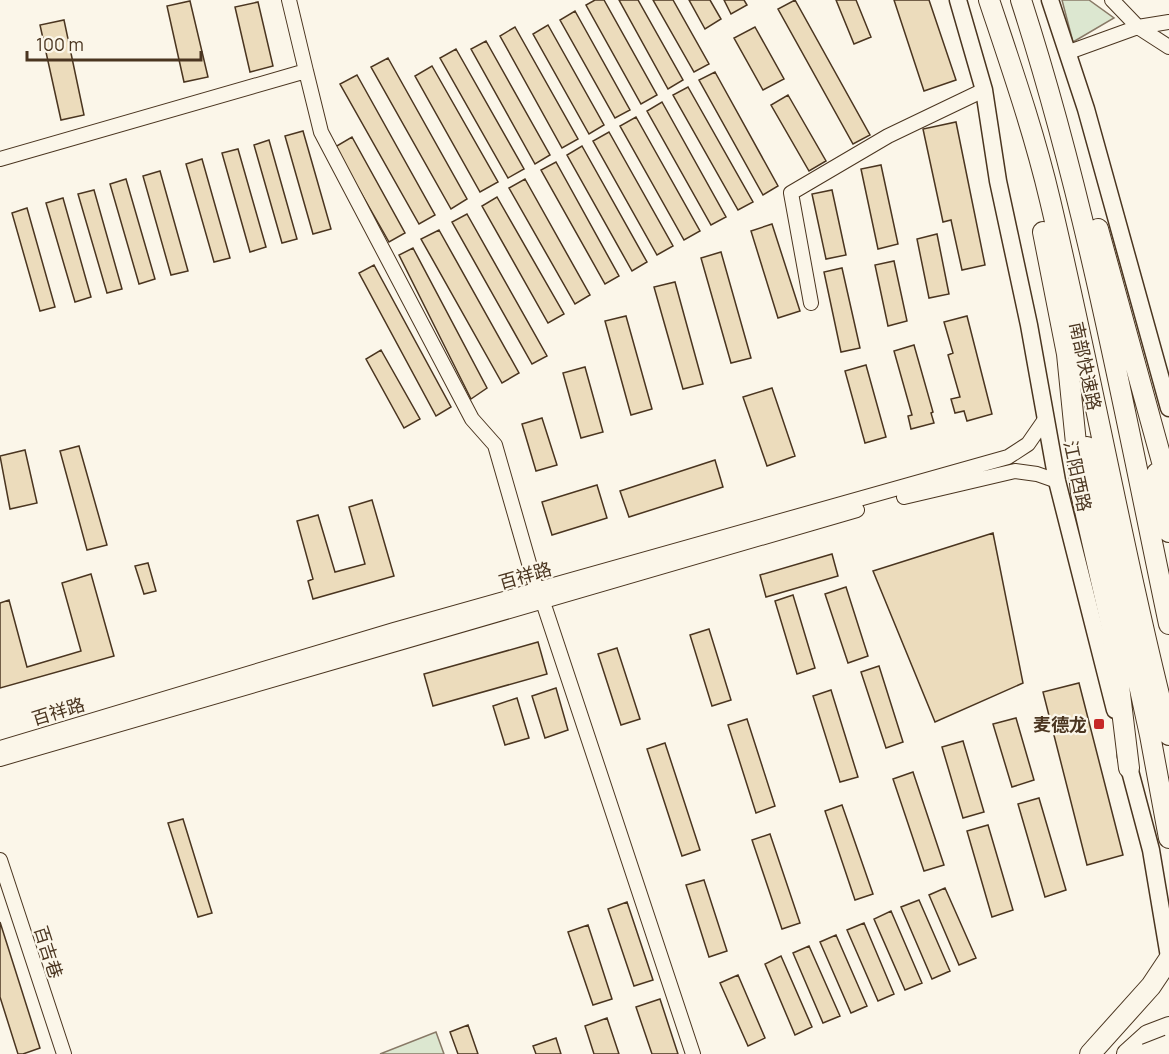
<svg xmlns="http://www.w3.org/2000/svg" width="1169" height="1054" font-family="Manrope,'Noto Sans SC',sans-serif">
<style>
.green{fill:#dce7d0;stroke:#887966;stroke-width:1.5}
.building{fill:#ecdcbc;stroke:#4a3520;stroke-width:1.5}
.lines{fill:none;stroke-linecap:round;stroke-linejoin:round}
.minor-casing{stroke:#4a3520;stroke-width:16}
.major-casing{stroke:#4a3520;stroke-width:19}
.highway-casing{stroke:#4a3520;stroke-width:22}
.minor{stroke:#fbf6e9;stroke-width:14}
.major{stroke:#fbf6e9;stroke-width:16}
.highway{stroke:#fbf6e9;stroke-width:20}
.highway-bridge-casing{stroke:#4a3520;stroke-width:22;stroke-linecap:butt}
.highway-bridge{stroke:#fbf6e9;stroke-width:20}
.poi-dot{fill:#c62828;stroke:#fbf6e9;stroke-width:2}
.labels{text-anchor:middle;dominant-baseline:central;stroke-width:4.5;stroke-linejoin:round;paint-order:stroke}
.street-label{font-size:18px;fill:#4a3520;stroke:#fbf6e9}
.poi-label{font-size:18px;font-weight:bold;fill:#4a3520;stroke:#fbf6e9;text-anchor:end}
</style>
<rect width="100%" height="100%" fill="#fbf6e9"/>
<path class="green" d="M1062 0H1089L1114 18 1073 42Z
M436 1032 444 1054H380Z"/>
<path class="building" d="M595 0H604L657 95 641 104 586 5Z
M619 0H638L683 80 668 89Z
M653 0H673L709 64 694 72Z
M689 0H710L721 19 705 29Z
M724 0H744L747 5 731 14Z
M795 0 870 135 853 144 778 9Z
M836 0H856L871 37 854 44Z
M894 0H929L956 80 924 91Z
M190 1 208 77 184 82 167 6Z
M258 2 273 66 250 72 235 7Z
M575 11 630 110 615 118 560 20Z
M64 20 84 115 61 120 40 25Z
M548 25 604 125 589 134 533 34Z
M515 27 578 139 562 148 500 36Z
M755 27 784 79 763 90 734 38Z
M486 41 550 155 535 164 471 49Z
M456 49 524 169 508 178 440 58Z
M388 58 467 199 451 209 371 67Z
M432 66 498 182 480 192 415 76Z
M715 72 778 186 763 195 699 80Z
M357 75 435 215 419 224 340 84Z
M688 87 753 202 738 210 673 95Z
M788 95 826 161 809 171 771 105Z
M662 102 726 217 711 225 647 111Z
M636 117 700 231 684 240 620 126Z
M956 122 985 265 962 270 951 220 943 222 923 129Z
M303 131 331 229 313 234 285 136Z
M609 132 673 246 657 255 593 141Z
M352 137 405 233 389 242 335 147Z
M269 140 297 239 282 243 254 145Z
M582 146 647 262 632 271 567 155Z
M238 149 266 247 250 252 222 153Z
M202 159 230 258 214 262 186 164Z
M556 162 619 276 605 284 541 170Z
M881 165 898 244 878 249 861 169Z
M160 171 188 271 171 275 143 176Z
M126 179 155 279 139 284 110 184Z
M525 179 590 295 575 304 509 188Z
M94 190 122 289 107 293 78 194Z
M832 190 846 255 826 259 812 194Z
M497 197 564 314 548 323 482 206Z
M63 198 91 297 75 302 46 203Z
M27 208 55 307 40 311 12 213Z
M467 214 547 356 532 364 452 222Z
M772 224 800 311 778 318 751 231Z
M439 230 519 373 502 383 421 239Z
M937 234 949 294 929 298 917 239Z
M413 248 487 388 471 399 399 255Z
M721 252 751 358 731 363 701 258Z
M894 261 907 321 888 326 875 265Z
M374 265 451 407 436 416 359 273Z
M842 268 860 348 841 352 824 272Z
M675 282 703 384 683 389 654 287Z
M626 316 652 409 631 415 605 321Z
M967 316 992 414 967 421 964 411 955 413 951 399 960 397 948 355 953 353 944 322Z
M914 345 933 412 931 413 934 423 911 429 908 416 912 415 894 351Z
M381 350 420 419 404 428 366 359Z
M866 365 886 437 865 443 845 371Z
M585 367 603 432 581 438 563 373Z
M772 388 795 456 767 466 743 397Z
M542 418 557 465 536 471 522 424Z
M79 446 107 545 87 550 60 451Z
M25 450 37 503 10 509 0 456Z
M715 460 723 487 629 517 620 491Z
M597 485 607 518 552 535 542 502Z
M372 500 394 576 313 599 308 581 313 579 297 521 318 515 335 572 365 564 349 507Z
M993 533 1023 683 935 722 873 571Z
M832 554 838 576 766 597 760 575Z
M148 563 156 591 144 594 135 566Z
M91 574 114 656 0 688V603L9 600 27 667 81 651 62 583Z
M846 587 868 656 848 663 825 594Z
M793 595 815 668 797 674 775 601Z
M709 629 731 700 712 706 690 635Z
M538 642 547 674 433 706 424 674Z
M617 648 640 719 621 725 598 654Z
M879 666 903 742 886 748 861 672Z
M1079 683 1123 855 1087 865 1043 692Z
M556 688 568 730 545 738 532 696Z
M831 690 858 777 840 782 813 696Z
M517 698 529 738 505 745 493 706Z
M1016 718 1034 780 1012 787 993 724Z
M747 719 775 806 756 813 728 725Z
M963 741 984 812 963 818 942 747Z
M665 743 700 850 682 856 647 749Z
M913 772 944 865 924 871 893 779Z
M1039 798 1066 890 1045 897 1018 804Z
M842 805 873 894 855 900 825 811Z
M183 819 212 913 198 917 168 823Z
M988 825 1013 910 992 917 967 831Z
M770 834 800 923 782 929 752 840Z
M704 880 727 951 709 957 686 885Z
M945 888 976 958 959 965 929 895Z
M919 900 950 971 932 979 901 907Z
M627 902 653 980 634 986 608 909Z
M891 911 922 983 905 990 874 919Z
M0 922 40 1048 23 1054H18L0 997Z
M864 923 894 994 878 1001 847 930Z
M588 925 612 999 593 1005 568 932Z
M836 935 867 1006 851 1013 820 942Z
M809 946 840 1016 823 1023 793 953Z
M781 956 812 1027 795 1035 765 964Z
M738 975 765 1038 748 1046 720 983Z
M660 999 678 1054H652L636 1007Z
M607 1018 619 1054H594L585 1026Z
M468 1025 478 1054H458L450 1032Z
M556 1038 561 1054H536L533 1046Z"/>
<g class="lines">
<g class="minor-casing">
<path id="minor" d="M1112 0 1138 27 1169 47
M1069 52 1138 27 1169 22
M306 71 321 132 472 419 495 445 537 591 543 602 693 1054
M0 159 306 71 289 0
M811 303 791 193 888 136 984 90
M904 497 1015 471 1037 474 1057 481
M0 748 394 630 1008 457 1028 444 1046 418
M0 759 857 510
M0 860 64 1054"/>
</g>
<g class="major-casing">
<path id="major" d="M958 0 984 90 998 181 1029 325 1057 481 1115 710
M1050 0 1086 109 1169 408
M1126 756 1151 850 1169 957"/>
</g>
<g class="highway-casing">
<path id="highway" d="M989 0C1011 66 1034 132 1050 200 1092 377 1124 558 1169 735
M1021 0C1087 204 1125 415 1169 624
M1098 229 1169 487
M1043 232 1067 354 1081 493 1112 628 1129 768
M1087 447 1150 735 1169 838
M1157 473 1169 532
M1090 1054 1151 986 1169 959
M1127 1054 1148 1035 1169 1027"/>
</g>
<use href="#minor" class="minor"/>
<use href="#major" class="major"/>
<use href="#highway" class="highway"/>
<g class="highway-bridge-casing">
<path id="highway-bridge" d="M1146 1054 1169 1045"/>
</g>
<use href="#highway-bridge" class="highway-bridge"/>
</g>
<rect class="poi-dot" x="1093" y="718" width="12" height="12" rx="3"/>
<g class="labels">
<g class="street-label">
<text transform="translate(1086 366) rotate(78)">南部快速路</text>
<text transform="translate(1078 476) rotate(78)">江阳西路</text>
<text transform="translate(525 575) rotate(-16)">百祥路</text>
<text transform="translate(58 711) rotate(-17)">百祥路</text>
<text transform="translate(49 952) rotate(72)">百吉巷</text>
</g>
<g class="poi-label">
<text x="1087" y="724">麦德龙</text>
</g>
</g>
<path d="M27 51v9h174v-9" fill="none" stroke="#4a3520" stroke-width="3"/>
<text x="36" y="51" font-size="18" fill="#4a3520" stroke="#fbf6e9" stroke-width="4.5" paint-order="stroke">100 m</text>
</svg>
